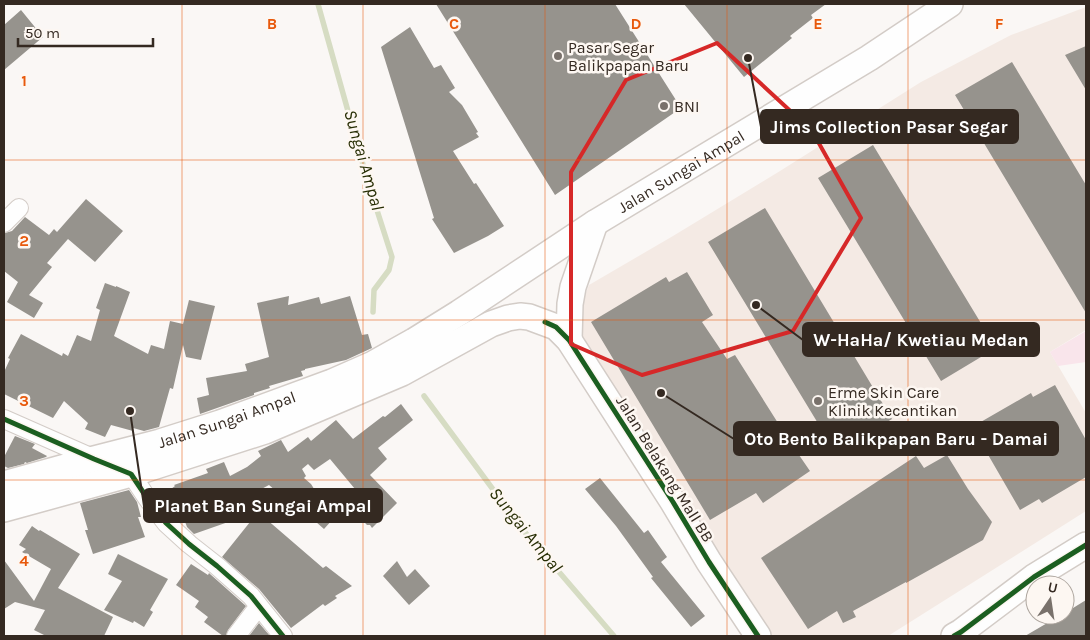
<svg xmlns="http://www.w3.org/2000/svg" width="1090" height="640" font-family="Karla,sans-serif">
<style>
.built{fill:#f4eae4}
.green{fill:#f9e5eb}
.lines{fill:none;stroke-linecap:round;stroke-linejoin:round}
.stream{stroke:#d6dcc3;stroke-width:5.5}
.building{fill:#96938d}
.street-casing{stroke:#d3ccc7;stroke-width:20}
.secondary-casing{stroke:#d3ccc7;stroke-width:28}
.street{stroke:#fefefe;stroke-width:18}
.secondary{stroke:#fefefe;stroke-width:25}
.cycleway-casing{stroke:#fdf7f2;stroke-width:8}
.cycleway{stroke:#1b5e20;stroke-width:5}
.marked{fill:none;stroke:#d62828;stroke-width:4;stroke-linejoin:round}
.grid{fill:none;stroke:#e8590c;stroke-width:1;stroke-opacity:0.55}
.poi-dot{fill:#79716b;stroke:#fdf7f2;stroke-width:2}
.labels{text-anchor:middle;dominant-baseline:central;stroke-width:5;stroke-linejoin:round;paint-order:stroke}
.poi-label{font-size:16px;fill:#342921;stroke:#fdf7f2;text-anchor:start}
.street-label{font-size:16px;fill:#342921;stroke:#fdf7f2}
.water-label{font-size:18px;font-style:italic;fill:#272e04;stroke:#fdf7f2}
.grid-label{font-size:16px;text-anchor:middle;font-weight:bold;fill:#e8590c;stroke:#fdf7f2;stroke-width:5;stroke-linejoin:round;paint-order:stroke}
.leader{fill:none;stroke:#342921;stroke-width:2}
.callout-dot{fill:#342921;stroke:#fdf7f2;stroke-width:2}
.callout{fill:#342921;stroke:#342921;stroke-width:2}
.callout-label{font-size:18px;text-anchor:middle;font-weight:bold;fill:#fff}
</style>
<rect width="100%" height="100%" fill="#faf7f5"/>
<path class="built" d="M1086 7V330L1050 352 1086 413V511L888 636H763L572 328 589 285 673 236 780 171 921 82 1011 35Z"/>
<path class="green" d="M1086 331V362L1058 366 1050 352Z"/>
<g class="lines">
<path class="stream" d="M318 4 367 179 392 257 389 270 374 290 373 312
M424 396 523 530 614 636"/>
</g>
<path class="building" d="M436 4H615L681 108 555 195Z
M684 4H826L811 15 813 18 790 36 792 38 744 77Z
M21 10 43 37 4 70V25Z
M410 27 434 68 441 65 455 88 449 92 462 105 478 132 476 133 479 137 453 151 474 184 476 183 504 226 488 236 454 253 432 219 434 218 381 47Z
M1086 46V90L1065 55Z
M1012 62 1086 185V313L955 95Z
M873 145 996 348 941 381 818 178Z
M86 199 123 231 95 262 68 239 47 263 52 267 29 295 43 303 34 318 7 302 18 282 4 271 5 233 12 231 25 217 49 235 54 229 57 232Z
M765 208 892 419 836 453 708 242Z
M687 272 713 315 702 322 727 359 735 355 790 442 810 471 763 503 756 493 710 520 591 322 666 277 669 282Z
M105 283 116 287V286L130 292 114 336 148 354 151 345 164 349 170 321 183 324 189 300 215 306 201 360 186 357 183 345 173 389 170 388 159 427 144 431 133 428V431L111 425 105 437 85 429 88 423 64 401 53 418 4 394V372L10 359 8 358 21 334 62 356 63 353 68 356 77 335 91 341 100 310 96 308Z
M289 296 288 305 319 297 321 304 350 296 362 335 368 334 372 348 346 360 305 369V370L301 371 303 376 269 386 270 388 254 393V395L200 414 197 398 209 395 206 378 247 371 245 364 269 357 257 303Z
M1055 385 1086 440V477L1042 503 1039 499 1020 510 972 427 1031 393 1033 397Z
M401 404 413 420 378 448 387 459 370 475 397 503 372 528 370 525H367L343 500 355 489 330 459 314 470 308 464 302 469 306 476 304 478 311 484 333 519 324 529 299 507 297 509 269 485 243 499 257 512 194 534 187 527 181 511 174 516 160 497 175 486 174 485 208 473 206 469 224 462 230 476 247 467 261 456 258 451 281 440 288 452 308 437 311 441 336 420 353 439 383 416 385 417Z
M15 436 35 444 32 448 47 456 46 457 27 463 25 462 24 464 8 468 4 466V457Z
M947 455 968 489 992 522 983 540 906 583V582L853 611 856 617 843 623 837 611 808 629 761 558 916 456 924 468Z
M600 478 644 533 648 530 667 557 661 562 705 616 691 627 651 578 653 577 616 526 585 489Z
M129 490 137 502 141 517H138L145 537 93 554 85 530H88L80 503Z
M258 512 323 568 326 566 352 586 335 596 337 598 325 606 323 604 291 628 259 589 222 557Z
M32 526 39 531 40 530 80 554 58 588 113 617 104 636H46L34 630 45 610 15 602 4 609V560L34 601 51 569 22 552 26 549 19 545Z
M118 554 168 579 150 610 153 612 144 627 134 621 133 623 104 610 122 581 108 574Z
M397 561 407 577 415 569 430 586 409 605 383 576Z
M191 564 208 575 209 573 210 574 246 606 228 630 226 636H223L204 622 208 617 195 607 199 601 176 585Z
M1086 600V636H1025L1061 615H1065V613Z
M259 623 270 636H249Z"/>
<g class="lines">
<g class="street-casing">
<path id="street" d="M4 223 19 208
M4 419 97 460
M121 470 131 474 147 498 166 523 189 544 217 566 251 596 283 636
M236 636 259 606"/>
</g>
<g class="secondary-casing">
<g id="secondary">
<path d="M569 340 570 304 573 287 595 223"/>
<path id="s1" d="M4 484 94 459 160 442 220 423 332 382 373 364 414 341 459 313 595 223 869 58 950 4"/>
<path d="M4 509 131 474 265 431 402 373 491 324 508 318 520 316 529 317 556 327 569 340 673 502 709 562 758 636"/>
<path d="M954 636 961 632 1034 577 1086 545"/>
</g>
</g>
<use href="#street" class="street"/>
<use href="#secondary" class="secondary"/>
<g class="cycleway-casing">
<path id="cycleway" d="M545 322 556 327 569 340 673 502 709 562 758 636
M4 419 94 459 131 474 147 498 166 523 189 544 217 566 251 596 283 636
M954 636 961 632 1034 577 1086 545"/>
</g>
<use href="#cycleway" class="cycleway"/>
</g>
<path class="marked" d="M717 43 812 131 861 218 793 331 642 375 571 344V172L626 80Z"/>
<path class="grid" d="M182 4V636M363 4V636M545 4V636M727 4V636M908 4V636M4 160H1086M4 320H1086M4 480H1086"/>
<g class="poi-dot">
<circle cx="558" cy="56" r="5"/>
<circle cx="664" cy="106" r="5"/>
<circle cx="818" cy="401" r="5"/>
</g>
<g class="labels">
<g class="poi-label">
<text x="568" y="47">Pasar Segar<tspan x="568" dy="18">Balikpapan Baru</tspan></text>
<text x="674" y="106">BNI</text>
<text x="828" y="392">Erme Skin Care<tspan x="828" dy="18">Klinik Kecantikan</tspan></text>
</g>
<g class="street-label">
<text stroke="none"><textPath href="#s1" startOffset="752">Jalan Sungai Ampal</textPath></text>
<text stroke="none"><textPath href="#s1" startOffset="232">Jalan Sungai Ampal</textPath></text>
<text transform="translate(665 469) rotate(58)">Jalan Belakang Mall BB</text>
</g>
<g class="water-label">
<text transform="translate(364 160) rotate(74)">Sungai Ampal</text>
<text transform="translate(526 530) rotate(51)">Sungai Ampal</text>
</g>
</g>
<g class="grid-label">
<text x="272" y="29">B</text>
<text x="454" y="29">C</text>
<text x="636" y="29">D</text>
<text x="818" y="29">E</text>
<text x="999" y="29">F</text>
<text x="24" y="86">1</text>
<text x="24" y="246">2</text>
<text x="24" y="406">3</text>
<text x="24" y="566">4</text>
</g>
<path class="leader" d="M748 58L761 127M756 305L803 340M661 393L734 439M130 411L144 506"/>
<g class="callout-dot">
<circle cx="748" cy="58" r="5"/>
<circle cx="756" cy="305" r="5"/>
<circle cx="661" cy="393" r="5"/>
<circle cx="130" cy="411" r="5"/>
</g>
<g class="callout">
<rect x="761" y="110" width="257" height="33" rx="5"/>
<rect x="803" y="323" width="236" height="33" rx="5"/>
<rect x="734" y="422" width="324" height="33" rx="5"/>
<rect x="144" y="489" width="238" height="33" rx="5"/>
</g>
<g class="callout-label">
<text x="889" y="133">Jims Collection Pasar Segar</text>
<text x="921" y="346">W-HaHa/ Kwetiau Medan</text>
<text x="896" y="445">Oto Bento Balikpapan Baru - Damai</text>
<text x="263" y="512">Planet Ban Sungai Ampal</text>
</g>
<rect width="1090" height="640" fill="none" stroke="#342921" stroke-width="10"/>
<g transform="translate(1050 600) rotate(13)"><circle r="24" fill="#fdf7f2" stroke="#ada59e"/>
<path d="M0-4L9 19L0 12L-9 19Z" fill="#79716b"/>
<text y="-8" font-size="14" font-weight="bold" text-anchor="middle" fill="#342921">U</text>
</g>
<path d="M18 38v8h135v-8" fill="none" stroke="#342921" stroke-width="2.5"/>
<text x="25" y="38" font-size="15" fill="#342921" stroke="#fdf7f2" stroke-width="4" paint-order="stroke">50 m</text>
</svg>
